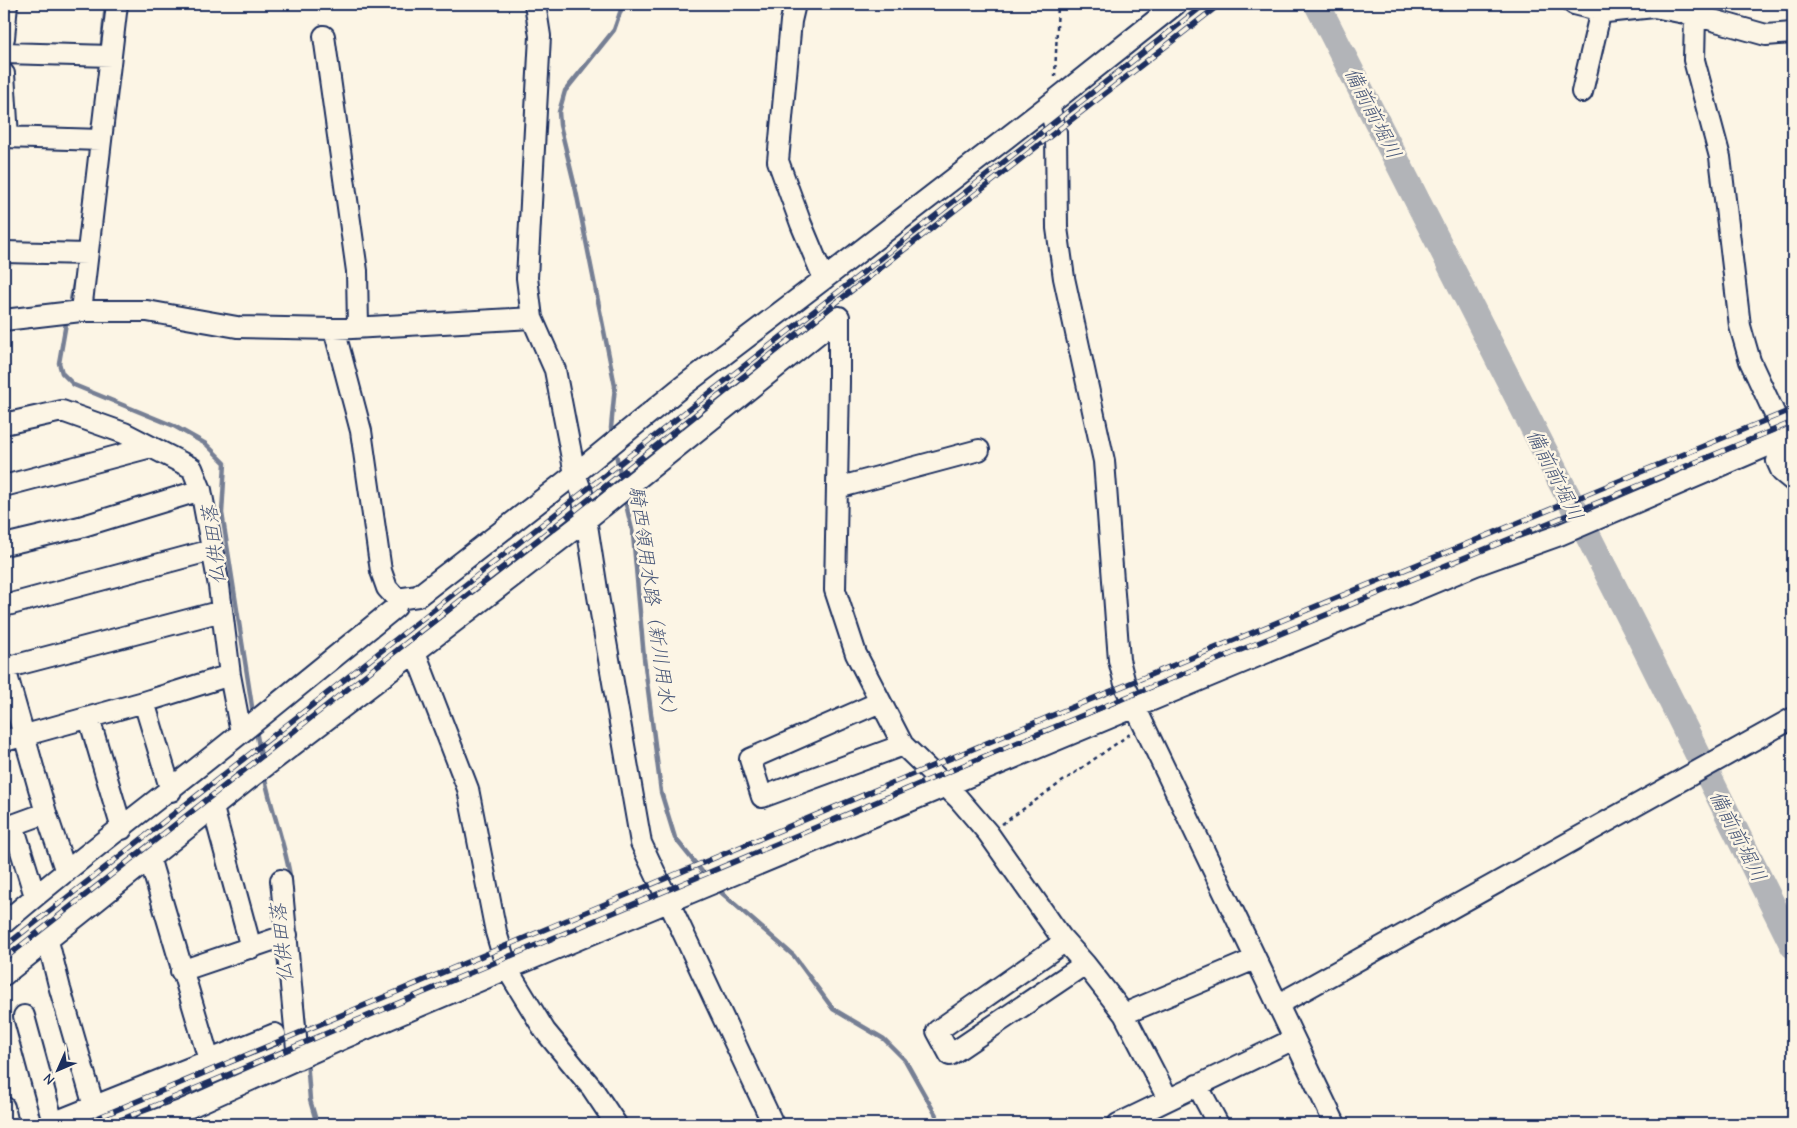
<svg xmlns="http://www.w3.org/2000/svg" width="1797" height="1128" font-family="'Comic Neue','Klee One',sans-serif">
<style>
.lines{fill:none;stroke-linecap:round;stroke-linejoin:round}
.stream{stroke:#767f94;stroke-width:4.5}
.river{stroke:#b2b4b8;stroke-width:26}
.minor-casing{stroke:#1b2f5e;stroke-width:24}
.path{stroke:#1b2f5e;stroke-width:2.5;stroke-dasharray:4 4;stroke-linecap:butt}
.minor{stroke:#fcf5e5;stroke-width:20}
.rail-casing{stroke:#1b2f5e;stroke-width:5.5}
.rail{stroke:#fcf5e5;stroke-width:4;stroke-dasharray:11;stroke-linecap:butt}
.labels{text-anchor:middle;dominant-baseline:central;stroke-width:5;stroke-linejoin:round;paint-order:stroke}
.water-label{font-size:20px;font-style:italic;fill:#485779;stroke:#fcf5e5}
</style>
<rect width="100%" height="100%" fill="#fcf5e5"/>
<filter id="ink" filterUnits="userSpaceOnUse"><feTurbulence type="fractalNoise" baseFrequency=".02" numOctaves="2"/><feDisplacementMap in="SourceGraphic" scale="10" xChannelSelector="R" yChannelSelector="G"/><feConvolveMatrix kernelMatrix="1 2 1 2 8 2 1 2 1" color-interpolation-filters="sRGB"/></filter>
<g filter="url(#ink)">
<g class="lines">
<path class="stream" d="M102 43 106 4
M71 300 75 279
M66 323 59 363 62 373 74 385 174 426 206 444 225 463 222 513 253 713
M612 437 611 428 615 386 576 191 560 125 559 112 565 91 614 30 623 4
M615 449 622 483
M624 496 633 534 644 658 661 792 675 838 708 879
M256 731 262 761
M264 774C271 810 286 845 291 882
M715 887 794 956 833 1009 884 1039 905 1060 941 1124
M302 997 307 1049
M307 1059 310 1100 317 1124"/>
<path class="river" d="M1317 4 1635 628 1793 946"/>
<g class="minor-casing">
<path id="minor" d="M535 4 540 36 527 278 532 318 555 370 575 474 582 493 598 596 641 843 773 1124
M795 4 791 21 778 161 801 224 824 279
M1574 4 1606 12 1654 7 1695 15 1766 35 1793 33
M1695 15 1694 60 1720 157 1740 326 1750 361 1790 447 1777 461 1782 472 1793 481
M324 36 357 271 358 327
M4 38 7 4
M4 53 111 56
M4 74 8 137
M1582 92 1601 10
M1049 105 1056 132 1057 228 1064 278 1104 461 1119 660 1126 688 1335 1124
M4 137 101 140
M4 252 87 254
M81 311 117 4
M839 317V382L835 590 856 654 903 745 958 798 988 833 1061 937 1085 964 1124 1014 1255 959
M4 320 81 311H147L237 327 334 329 532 318
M334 329 361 431 381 571 387 588 397 599 418 596 575 474 679 389 824 279 1049 105 1176 4
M4 424 62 411 124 433 192 468 201 490 219 586 230 675 241 733C162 797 80 857 4 923
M4 486 151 447
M837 488 979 450
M4 545 80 527 201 490
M4 606 212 550
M4 665 46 813 66 872
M5 668 222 611
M144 702 171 791
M880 702 750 759 762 797 903 745
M89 718 122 829
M241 733 396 607 397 599
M4 741 144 702 230 675
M213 808 251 948
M149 857 209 1060
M281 880 298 1059
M35 896 13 825 46 813
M48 941 60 989 99 1124
M1064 942 937 1031 950 1055 1085 964
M181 971 287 935
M4 975 250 778 415 652
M1277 1005 1793 718
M1124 1014 1168 1099
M24 1016 53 1123
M1197 1085 1218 1124
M4 1107 8 1124
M50 1124 275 1034
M145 1124 181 1111 344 1038 507 969 1476 565 1557 536 1793 435
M616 1124 592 1088 545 1031 507 969 496 932 468 789 415 652 586 520 839 317
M1118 1124 1294 1039"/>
</g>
<path class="path" d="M1055 77 1058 4
M1002 824 1130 734"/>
<use href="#minor" class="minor"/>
<g class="rail-casing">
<path id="rail" d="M4 947 1205 4
M4 959 583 504 837 302 1220 4
M83 1124 1058 713 1793 409
M111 1124 1064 723 1793 422"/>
</g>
<use href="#rail" class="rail"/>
</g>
</g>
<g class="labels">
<g class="water-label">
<text transform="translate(1373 113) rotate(63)">備前前堀川</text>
<text transform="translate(1555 475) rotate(63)">備前前堀川</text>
<text transform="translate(214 545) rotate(-97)">仏供田落</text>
<text transform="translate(653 605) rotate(82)">騎西領用水路（新川用水）</text>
<text transform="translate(1738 836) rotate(63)">備前前堀川</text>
<text transform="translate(282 943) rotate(-96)">仏供田落</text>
</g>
</g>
<rect width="1797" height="1128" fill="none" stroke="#fcf5e5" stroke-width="20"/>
<rect x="10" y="10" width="1777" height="1108" fill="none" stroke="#1b2f5e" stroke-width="2" filter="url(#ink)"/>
<g transform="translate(58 1070) rotate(225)" stroke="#fcf5e5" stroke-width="4" paint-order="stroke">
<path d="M0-4L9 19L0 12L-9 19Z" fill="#1b2f5e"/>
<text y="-8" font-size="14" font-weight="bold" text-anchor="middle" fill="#1b2f5e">N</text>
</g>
</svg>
